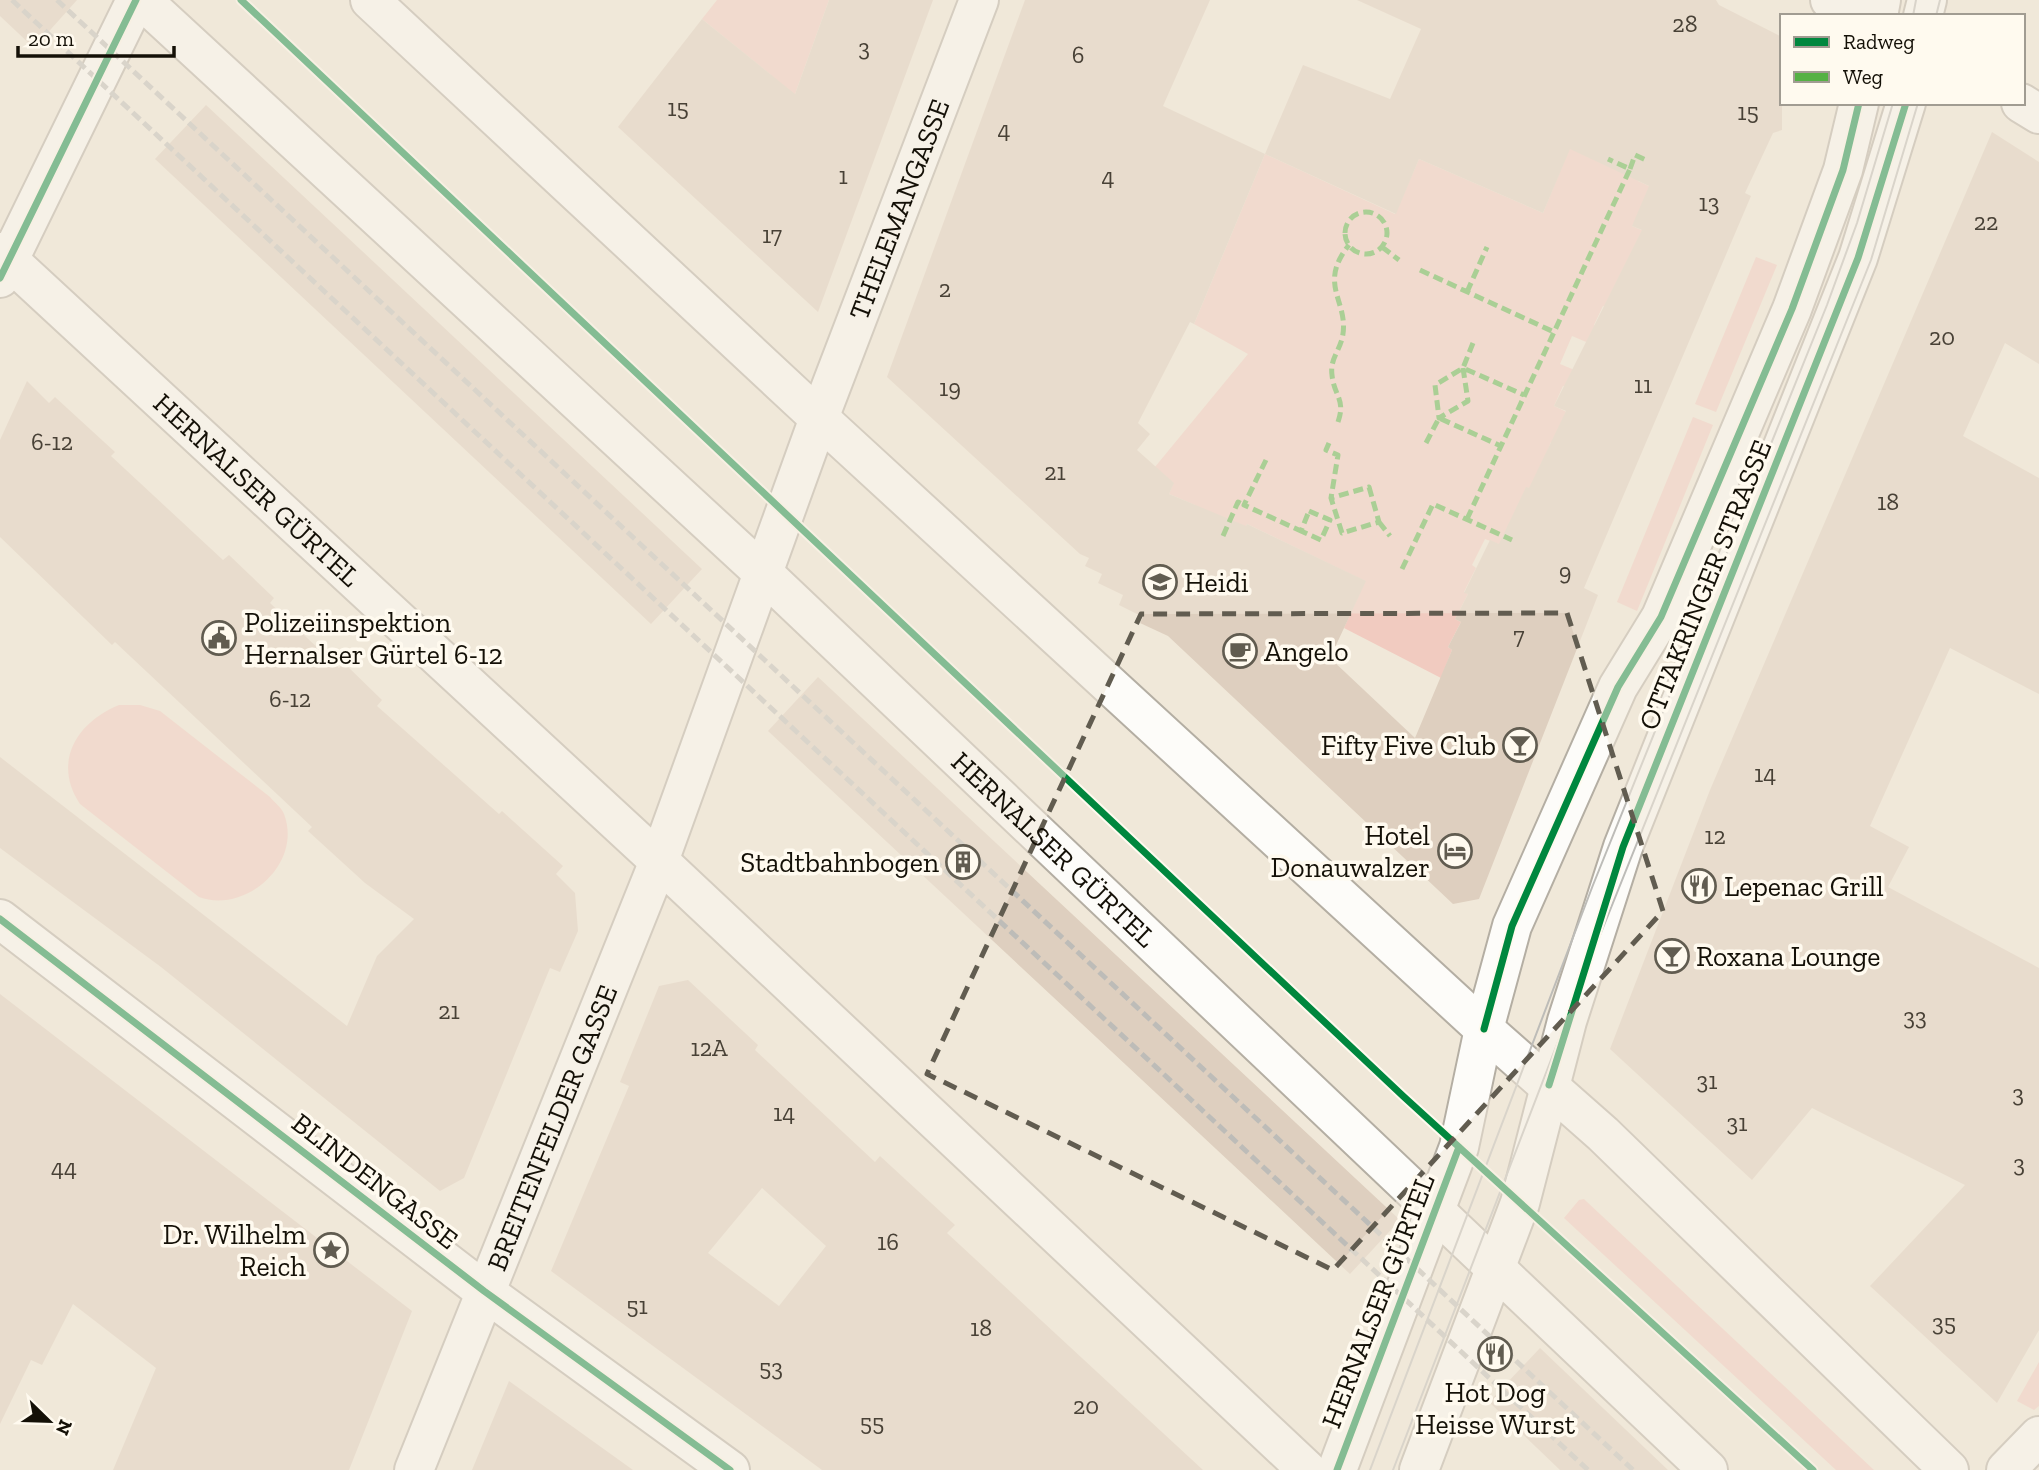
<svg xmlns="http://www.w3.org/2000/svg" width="2039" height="1470" font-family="'Zilla Slab',serif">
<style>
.green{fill:#f1cbc0}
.building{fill:#decfbf;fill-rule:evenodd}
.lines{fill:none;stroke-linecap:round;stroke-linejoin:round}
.minor-casing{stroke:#b4aea3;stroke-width:42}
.major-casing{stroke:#b4aea3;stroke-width:42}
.minor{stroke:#fdfcf9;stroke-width:38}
.major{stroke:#fdfcf9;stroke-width:38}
.tram{stroke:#bdbcb8;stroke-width:2}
.rail{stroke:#bdbcb8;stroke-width:5;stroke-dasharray:10 5;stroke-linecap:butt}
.quiet{stroke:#55b144;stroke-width:5;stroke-dasharray:10 5;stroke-linecap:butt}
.cycleway-casing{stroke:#fffaef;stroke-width:11}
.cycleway{stroke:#00873e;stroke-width:7}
.marked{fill:none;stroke:#615c50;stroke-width:5;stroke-dasharray:14 9;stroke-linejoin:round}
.labels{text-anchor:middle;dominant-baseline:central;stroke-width:7;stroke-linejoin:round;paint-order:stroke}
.number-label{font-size:24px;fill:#484136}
.street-label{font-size:28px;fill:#141007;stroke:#fffaef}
.poi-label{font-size:28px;fill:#141007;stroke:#fffaef;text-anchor:start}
</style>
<rect width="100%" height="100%" fill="#f0e8d9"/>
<path class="green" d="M717 0H829L795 94 759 139 756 92 771 75 702 19Z
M1615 37 1638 181 1664 193 1632 226 1646 232 1619 312 1603 306 1594 325 1609 332 1603 349 1572 336 1560 364 1589 376 1581 394 1563 386 1554 406 1571 414 1568 449 1551 442 1509 548 1485 539 1472 565 1476 568 1464 592 1468 594 1455 619 1461 622 1448 647 1452 650 1441 678 1344 628 1365 581 1247 524 1239 543 1195 505 1169 494 1173 484 1150 473 1248 354 1194 324 1265 154 1395 214 1419 159 1543 213Z
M1756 257 1777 265 1716 412 1695 404Z
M1693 417 1713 425 1637 611 1617 602Z
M119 705H140L160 711 270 797C274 802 282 808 284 814 303 864 245 914 199 897L80 804C52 762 77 722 119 705Z
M1584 1199 1586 1201 1874 1470H1836L1564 1218 1579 1200Z
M2039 1362V1406L2034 1410 2017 1401Z"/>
<path class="building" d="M0 0H77L34 48 0 16Z
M829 0H933L818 312 618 127 702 19 795 94Z
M1025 0H1210L1163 106 1265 154 1303 65 1390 99 1421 29 1357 0H1716L1719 5 1782 37V130L1773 133 1745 193 1751 196 1584 588 1598 595 1479 899 1453 904 1168 636 1140 623 1143 617 1119 605 1123 595 1098 583 1102 574 1085 566 1089 558 1080 554 887 377ZM1570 149 1649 186 1632 226 1642 230 1554 406 1566 411 1529 488 1526 487 1499 544 1490 540 1464 593 1468 594 1455 619 1461 622 1448 647 1452 650 1415 738 1330 658 1366 581 1247 524 1246 526 1169 494 1174 483 1137 450 1150 434 1138 423 1190 322 1194 324 1265 154 1396 214 1419 159 1543 213Z
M206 105 702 569 651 624 155 159Z
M1992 132 2039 162V364L2005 343 1963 436 2039 478V694L1950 648 1870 826 1909 847 1888 887 2039 968V1330L1997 1403 1870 1286 1965 1185 1812 1108 1752 1180 1610 1049 1710 790Z
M27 381 49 403 55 397 115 452 111 456 223 560 229 555 274 598 270 603 339 668 344 663 382 700 377 706 499 814 502 811 563 866 556 874 575 893 578 931 560 972 550 968 464 1178 440 1191 161 967 0 848V757L347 1026 377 956 414 919 365 883 308 831 312 827 115 642 112 645 0 537V440Z
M818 677 1400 1220 1350 1274 768 731Z
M688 980 758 1045 755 1050 875 1162 880 1156 955 1225 947 1233 1203 1470H822L551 1271 629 1086 620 1082 659 986ZM762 1188 826 1246 779 1306 708 1253Z
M0 994 412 1311 349 1470H113L156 1368 73 1304 42 1365 31 1360 0 1424Z
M1540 1348 1668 1470H1560L1489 1402Z
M509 1381 633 1470H472Z"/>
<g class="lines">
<g class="minor-casing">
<g id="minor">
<path id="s1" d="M142 0 763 573 1708 1470"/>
<path d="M1830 0 1863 16"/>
<path d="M2021 103 2039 114"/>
<path d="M0 278 136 0"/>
<path d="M0 919 484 1291 730 1470"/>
<path id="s2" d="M414 1470 659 861 819 418 979 0"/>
<path d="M2006 1470 2039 1436"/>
</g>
</g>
<g class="major-casing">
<g id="major">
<path d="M370 0 819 418 1484 1029 1603 1134 1949 1470"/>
<path d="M1878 16 1881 0"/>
<path d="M1923 16 1927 0"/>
<path id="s3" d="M0 252 659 861 1307 1470"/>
<path d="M1337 1470 1459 1147 1484 1029 1512 926 1618 687 1661 617 1792 309 1843 170 1859 103"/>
<path d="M1419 1470 1520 1203 1567 1021 1623 847 1858 258 1906 103"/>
</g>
</g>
<use href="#minor" class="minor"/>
<use href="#major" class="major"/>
<path class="tram" d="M1913 16 1916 0
M1936 16 1940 0
M1370 1470 1593 885 1827 305 1857 223 1893 103
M1393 1470 1576 995 1871 260 1918 103"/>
<path class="rail" d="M12 0 1588 1470
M57 0 1633 1470"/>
<path class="quiet" d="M1630 169 1635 155 1646 160
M1345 233a21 21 0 1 1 42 0a21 21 0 1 1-42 0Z
M1382 247 1399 260
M1420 270 1554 332
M1467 292 1487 247
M1473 343 1463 368 1524 395
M1463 368 1468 401 1439 418 1435 385Z
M1338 422C1346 399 1334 396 1332 375 1330 360 1338 353 1342 339 1351 302 1316 286 1349 245
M1329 443 1326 450 1338 455 1331 498
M1426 443 1439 418 1501 446
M1266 460 1244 505 1301 531
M1369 487 1379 522 1342 533 1331 498Z
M1309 511 1330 520 1321 540 1301 531Z
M1467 519 1630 169 1608 159
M1379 522 1390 536
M1223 536 1238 502 1244 505
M1402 569 1433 504 1512 540"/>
<g class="cycleway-casing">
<path id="cycleway" d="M241 0 1403 1096 1813 1470
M0 278 136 0
M0 919 484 1291 730 1470
M1484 1029 1512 926 1618 687 1661 617 1792 309 1843 170 1859 103
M1549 1085 1623 847 1858 258 1906 103
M1337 1470 1459 1147"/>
</g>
<use href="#cycleway" class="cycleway"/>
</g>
<path d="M0 0H2039V1470H0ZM1567 613 1663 911 1333 1270 927 1074 1141 614Z" fill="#f0e8d9" fill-opacity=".55" fill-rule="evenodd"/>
<path class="marked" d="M1567 613 1663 911 1333 1270 927 1074 1141 614Z"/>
<defs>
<g id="school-ring" transform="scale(1.75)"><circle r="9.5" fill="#fffaef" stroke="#615c50" stroke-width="1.5"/><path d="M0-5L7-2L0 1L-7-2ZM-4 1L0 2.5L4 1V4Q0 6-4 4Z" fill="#615c50"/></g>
<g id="civic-ring" transform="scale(1.75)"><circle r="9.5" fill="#fffaef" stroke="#615c50" stroke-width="1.5"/><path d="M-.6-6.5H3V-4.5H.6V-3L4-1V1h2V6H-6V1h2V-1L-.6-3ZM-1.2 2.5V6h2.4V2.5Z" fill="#615c50"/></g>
<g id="cafe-ring" transform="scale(1.75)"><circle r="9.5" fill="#fffaef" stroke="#615c50" stroke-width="1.5"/><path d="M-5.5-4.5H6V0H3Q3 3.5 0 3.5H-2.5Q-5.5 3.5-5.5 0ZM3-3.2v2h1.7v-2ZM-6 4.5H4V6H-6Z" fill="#615c50"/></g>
<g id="bar-ring" transform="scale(1.75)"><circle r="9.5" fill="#fffaef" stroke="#615c50" stroke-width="1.5"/><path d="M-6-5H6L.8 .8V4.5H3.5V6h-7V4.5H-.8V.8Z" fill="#615c50"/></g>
<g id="hotel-ring" transform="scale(1.75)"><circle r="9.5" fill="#fffaef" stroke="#615c50" stroke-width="1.5"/><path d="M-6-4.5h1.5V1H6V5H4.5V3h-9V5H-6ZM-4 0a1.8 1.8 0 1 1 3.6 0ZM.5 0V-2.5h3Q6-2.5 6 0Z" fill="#615c50"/></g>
<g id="building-ring" transform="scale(1.75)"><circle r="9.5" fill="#fffaef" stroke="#615c50" stroke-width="1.5"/><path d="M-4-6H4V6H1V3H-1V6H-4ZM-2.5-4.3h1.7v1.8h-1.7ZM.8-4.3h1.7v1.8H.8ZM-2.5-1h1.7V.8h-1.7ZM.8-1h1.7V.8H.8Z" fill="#615c50"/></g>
<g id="restaurant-ring" transform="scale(1.75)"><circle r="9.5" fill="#fffaef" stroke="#615c50" stroke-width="1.5"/><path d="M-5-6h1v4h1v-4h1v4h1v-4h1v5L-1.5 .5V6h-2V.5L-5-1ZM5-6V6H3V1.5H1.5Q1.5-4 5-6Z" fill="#615c50"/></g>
<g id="sight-ring" transform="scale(1.75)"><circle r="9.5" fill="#fffaef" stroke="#615c50" stroke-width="1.5"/><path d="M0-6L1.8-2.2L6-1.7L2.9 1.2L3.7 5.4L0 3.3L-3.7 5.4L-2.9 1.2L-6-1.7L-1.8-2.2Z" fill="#615c50"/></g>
</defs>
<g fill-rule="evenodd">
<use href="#school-ring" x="1160" y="582"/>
<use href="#civic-ring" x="219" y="638"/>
<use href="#cafe-ring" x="1240" y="651"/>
<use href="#bar-ring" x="1520" y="745"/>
<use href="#hotel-ring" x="1455" y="851"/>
<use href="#building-ring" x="963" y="862"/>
<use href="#restaurant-ring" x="1699" y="886"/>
<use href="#bar-ring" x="1672" y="956"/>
<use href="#sight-ring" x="331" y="1250"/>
<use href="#restaurant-ring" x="1495" y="1354"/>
</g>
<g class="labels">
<g class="number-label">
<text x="1685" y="23">28</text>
<text x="864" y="47">3</text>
<text x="1078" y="54">6</text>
<text x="678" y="107">15</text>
<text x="1748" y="111">15</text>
<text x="1004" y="129">4</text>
<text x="843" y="175">1</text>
<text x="1108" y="176">4</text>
<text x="1709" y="202">13</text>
<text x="1986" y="221">22</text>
<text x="772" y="234">17</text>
<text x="945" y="288">2</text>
<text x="1942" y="336">20</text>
<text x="1643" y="384">11</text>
<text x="950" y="387">19</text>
<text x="52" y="441">6-12</text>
<text x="1055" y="471">21</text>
<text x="1888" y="501">18</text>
<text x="1565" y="571">9</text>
<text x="1519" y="635">7</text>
<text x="290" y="698">6-12</text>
<text x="1765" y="773">14</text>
<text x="1715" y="835">12</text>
<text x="449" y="1010">21</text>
<text x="1915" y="1016">33</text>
<text x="709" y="1047">12A</text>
<text x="1707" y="1080">31</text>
<text x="2018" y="1093">3</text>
<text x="784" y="1112">14</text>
<text x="1737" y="1122">31</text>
<text x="2019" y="1163">3</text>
<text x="64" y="1167">44</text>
<text x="888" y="1241">16</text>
<text x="637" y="1305">51</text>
<text x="1944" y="1322">35</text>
<text x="981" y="1327">18</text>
<text x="771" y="1367">53</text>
<text x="1086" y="1405">20</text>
<text x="872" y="1422">55</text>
</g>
<g class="street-label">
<text stroke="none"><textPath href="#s2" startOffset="1351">THELEMANGASSE</textPath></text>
<text stroke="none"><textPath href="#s3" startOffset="350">HERNALSER GÜRTEL</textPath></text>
<text transform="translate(1705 585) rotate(-68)">OTTAKRINGER STRASSE</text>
<text stroke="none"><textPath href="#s1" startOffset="1246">HERNALSER GÜRTEL</textPath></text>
<text stroke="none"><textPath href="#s2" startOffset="369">BREITENFELDER GASSE</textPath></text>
<text transform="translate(375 1181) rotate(38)">BLINDENGASSE</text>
<text transform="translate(1378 1301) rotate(-69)">HERNALSER GÜRTEL</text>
</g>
<g class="poi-label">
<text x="1184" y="582">Heidi</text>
<text x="244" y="622">Polizeiinspektion<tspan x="244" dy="32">Hernalser Gürtel 6-12</tspan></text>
<text x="1264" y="651">Angelo</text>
<text x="1496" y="745" text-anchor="end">Fifty Five Club</text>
<text x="1430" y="835" text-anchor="end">Hotel<tspan x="1430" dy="32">Donauwalzer</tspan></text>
<text x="939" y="862" text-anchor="end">Stadtbahnbogen</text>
<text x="1724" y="886">Lepenac Grill</text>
<text x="1696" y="956">Roxana Lounge</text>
<text x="306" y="1234" text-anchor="end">Dr. Wilhelm<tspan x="306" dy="32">Reich</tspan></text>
<text x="1495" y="1392" text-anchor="middle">Hot Dog<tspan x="1495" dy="32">Heisse Wurst</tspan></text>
</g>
</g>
<rect x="1780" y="14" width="245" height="91" fill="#fffaef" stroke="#a19c92" stroke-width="2"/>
<rect x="1794" y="37" width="35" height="10" fill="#00873e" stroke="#a19c92" stroke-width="2"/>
<text x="1843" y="49" font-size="21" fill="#141007">Radweg</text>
<rect x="1794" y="72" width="35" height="10" fill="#55b144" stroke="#a19c92" stroke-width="2"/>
<text x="1843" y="84" font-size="21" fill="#141007">Weg</text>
<g transform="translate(49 1421) rotate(113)" stroke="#fffaef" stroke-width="5" paint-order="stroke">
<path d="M0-5L12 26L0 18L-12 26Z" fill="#141007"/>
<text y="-10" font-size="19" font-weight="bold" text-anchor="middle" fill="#141007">N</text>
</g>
<path d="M18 46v10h156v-10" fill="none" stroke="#141007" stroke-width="3.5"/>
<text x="28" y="46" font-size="21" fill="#141007" stroke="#fffaef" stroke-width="5" paint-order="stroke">20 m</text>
</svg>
